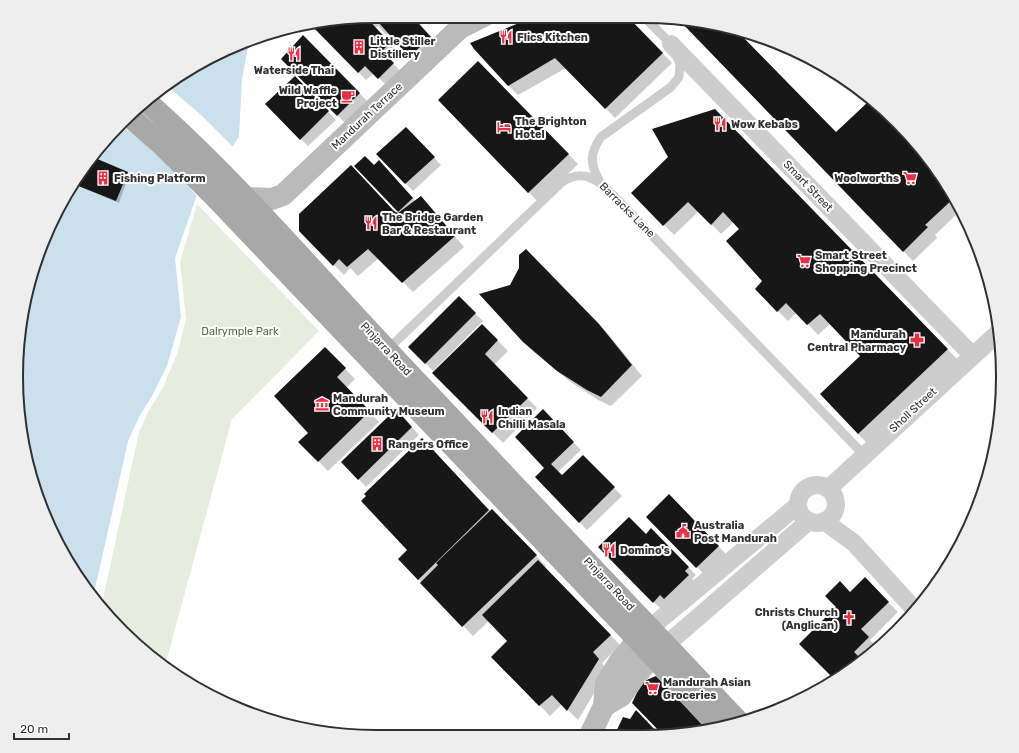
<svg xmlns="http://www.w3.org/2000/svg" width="1019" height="753" font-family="Rubik,sans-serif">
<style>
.green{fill:#e7edde}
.water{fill:#cae1ed}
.pier{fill:#fff}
.shadow{fill:#0003}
.building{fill:#171717}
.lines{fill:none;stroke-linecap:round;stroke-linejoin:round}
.lane{stroke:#cdcdcd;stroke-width:9}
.street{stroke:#cdcdcd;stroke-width:18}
.secondary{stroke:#bababa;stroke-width:22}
.primary{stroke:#a8a8a8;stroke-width:22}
.labels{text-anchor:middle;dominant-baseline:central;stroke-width:4;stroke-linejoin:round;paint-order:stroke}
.poi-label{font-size:11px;font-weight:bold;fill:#303030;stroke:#fff;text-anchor:start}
.street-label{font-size:11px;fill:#303030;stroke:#fff}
.park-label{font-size:11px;fill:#556e3b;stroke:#fff}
.rim{fill:none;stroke:#303030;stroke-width:2}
</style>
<rect width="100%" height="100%" fill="#fff"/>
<path class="green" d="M197 204 319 331 232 419 165 666 139 648 101 608 139 432 149 410 162 390 177 354 186 319 180 262Z"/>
<path class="water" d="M249 42 242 79 239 136 231 149 201 183 175 258 181 317 167 366 152 396 139 417 128 441 93 598 43 514 17 400 23 306 53 217 121 122 196 64Z"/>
<path class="pier" d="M167 86 201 115 234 148 226 159 203 184 198 197 171 168 139 139 120 124Z"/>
<path class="shadow" d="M376 16H411L441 47 420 66 389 33 385 34 378 26 375 28 397 51 389 59 401 72 386 85 374 73 366 80 312 24Z
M538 16 627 17 672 63 615 118 566 68 518 95 508 85Z
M680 19 734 28 836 133 929 157 961 210 935 235 937 238 913 261Z
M303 37 367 101 345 123 282 59Z
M478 62 578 164 539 203 440 100Z
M303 85 336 120 308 146 266 104Z
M725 120 957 359 868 444 858 434 862 356 831 323 818 335 797 312 788 321 756 289 764 281 741 229 734 222 721 234 699 211 674 235 633 193Z
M414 136 441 165 413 191 378 154Z
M95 159 127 173 129 175 119 203 76 185Z
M356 166H384L415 201 431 208 464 247 413 292 379 258 358 276 350 268 344 275 300 231 395 212 398 214 400 213Z
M536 260 609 335 642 376 611 406 598 400 568 380 534 352 523 341Z
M459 298 483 321 433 371 410 347Z
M482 325 508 351 494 365 537 408 503 443 434 373Z
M325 348 355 379 346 388 379 422 328 471 300 442 310 433Z
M543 411 581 450 558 472 562 477 583 457 622 496 587 530 536 477 546 468Z
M404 418 419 435 366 487 343 462Z
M430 447 491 512 502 520 546 566 544 568 620 645 602 663 608 670 578 720 562 704 550 716 492 657 508 641 489 621 473 636 399 559 408 550Z
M669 496 726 554 705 575 647 517Z
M651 530 696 575 692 579 696 583 661 609 600 547 646 535Z
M865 579 898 612 870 640 878 648 862 663 835 678 850 593Z
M636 711 658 734H616L624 718 630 720Z"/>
<path class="building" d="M376 16H412L431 37 409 57 379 23 374 24 368 17Z
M536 16 628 17 663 53 605 109 555 58 508 86 474 49 470 43Z
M366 17 390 43 382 51 394 63 378 79 365 66 358 73 311 25Z
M678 19 734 28 836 132 869 101 929 157 954 198 925 225 928 227 903 252Z
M303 35 360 93 337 116 281 59Z
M478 61 569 154 528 193 438 100Z
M295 76 329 111 300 140 265 104Z
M715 109 948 349 858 434 820 394 860 356 820 314 807 325 786 303 777 312 755 289 762 281 726 241 739 229 723 212 711 225 688 202 663 226 631 193 668 157 652 129Z
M406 127 435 157 405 184 376 154Z
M365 156 374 165 379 160 413 198 398 212 354 166Z
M95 158 128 172 116 201 76 185Z
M351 165 394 211 398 213 421 196 455 236 402 283 368 249 347 267 339 259 333 266 299 231V214Z
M526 249 599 324 632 365 601 397 587 390 557 371 523 342 479 294 510 285 519 268V255Z
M459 296 476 313 425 364 408 347Z
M482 324 498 340 485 354 528 398 492 433 432 373Z
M325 347 346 368 337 377 370 411 318 462 298 442 308 433 274 396Z
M396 409 412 427 358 480 341 462Z
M543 409 574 442 551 464 562 475 583 455 615 487 579 523 535 477 544 468 515 437Z
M422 438 489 510 418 580 398 559 407 550 361 501 366 496 364 494Z
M669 494 719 546 696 568 646 517Z
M492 509 537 555 462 627 420 583 438 565 436 563Z
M629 517 646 534 651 528 689 567 685 571 689 575 664 599 660 595 653 603 598 547Z
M538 560 611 635 593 652 599 659 567 711 552 695 539 706 491 657 507 641 482 615Z
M865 577 889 602 861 629 869 637 854 652 862 660 854 667 834 679 799 644 836 607 825 596 840 581 850 592Z
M656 676 707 729 690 734H662L632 703 642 682Z
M636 710 659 734H615L623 717 630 719Z"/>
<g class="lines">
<path class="lane" d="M600 182C590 164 589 154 601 137L671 87 679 77 680 64 671 44 644 17
M386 351 562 182C583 169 596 178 612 194L864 455"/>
<path class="street" d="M671 44 972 355
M798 504a19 19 0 1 1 38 0a19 19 0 1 1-38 0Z
M828 489 999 332
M824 521 854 543 916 611
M650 628 798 505
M666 645 809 521"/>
<path class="secondary" d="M244 198 272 199 283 195 460 28 484 16
M604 706 621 696 636 675 652 657 666 645
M590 735 604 706 606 684 620 661 638 640 650 628"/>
<path class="primary" d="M147 102C233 178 308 266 386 349 503 473 620 598 738 721
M129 116 161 144 214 196 638 640 718 726"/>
</g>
<defs>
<g id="restaurant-bare" transform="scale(1.08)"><path d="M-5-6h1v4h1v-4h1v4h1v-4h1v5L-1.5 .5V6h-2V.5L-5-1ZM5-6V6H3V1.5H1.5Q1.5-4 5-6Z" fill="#eb2e44" stroke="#fff" stroke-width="2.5" paint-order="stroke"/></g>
<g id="building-bare" transform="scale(1.08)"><path d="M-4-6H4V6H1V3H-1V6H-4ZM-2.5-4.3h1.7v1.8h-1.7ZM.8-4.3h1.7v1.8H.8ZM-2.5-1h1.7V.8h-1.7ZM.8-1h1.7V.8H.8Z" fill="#eb2e44" stroke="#fff" stroke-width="2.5" paint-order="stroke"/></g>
<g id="cafe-bare" transform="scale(1.08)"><path d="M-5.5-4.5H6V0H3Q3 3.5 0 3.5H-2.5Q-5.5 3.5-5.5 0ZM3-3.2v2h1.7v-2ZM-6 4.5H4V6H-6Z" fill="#eb2e44" stroke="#fff" stroke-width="2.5" paint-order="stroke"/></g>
<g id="hotel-bare" transform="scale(1.08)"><path d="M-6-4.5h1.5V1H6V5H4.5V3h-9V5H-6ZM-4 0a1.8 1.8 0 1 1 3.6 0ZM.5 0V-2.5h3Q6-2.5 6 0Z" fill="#eb2e44" stroke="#fff" stroke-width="2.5" paint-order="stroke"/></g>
<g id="supermarket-bare" transform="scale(1.08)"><path d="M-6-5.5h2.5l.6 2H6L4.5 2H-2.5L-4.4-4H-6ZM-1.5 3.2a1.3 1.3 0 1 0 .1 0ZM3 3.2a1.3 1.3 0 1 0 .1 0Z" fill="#eb2e44" stroke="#fff" stroke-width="2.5" paint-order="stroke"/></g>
<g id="pharmacy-bare" transform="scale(1.08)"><path d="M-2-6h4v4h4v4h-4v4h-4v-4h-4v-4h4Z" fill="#eb2e44" stroke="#fff" stroke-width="2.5" paint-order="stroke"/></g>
<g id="museum-bare" transform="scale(1.08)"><path d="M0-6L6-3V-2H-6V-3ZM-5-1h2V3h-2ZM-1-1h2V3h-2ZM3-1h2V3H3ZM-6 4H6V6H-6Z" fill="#eb2e44" stroke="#fff" stroke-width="2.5" paint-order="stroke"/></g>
<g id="civic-bare" transform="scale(1.08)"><path d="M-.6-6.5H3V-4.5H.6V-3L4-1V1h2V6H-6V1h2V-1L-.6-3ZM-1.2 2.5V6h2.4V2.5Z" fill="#eb2e44" stroke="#fff" stroke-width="2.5" paint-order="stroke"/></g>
<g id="church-bare" transform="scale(1.08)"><path d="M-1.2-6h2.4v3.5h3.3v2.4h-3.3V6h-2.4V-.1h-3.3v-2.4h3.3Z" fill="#eb2e44" stroke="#fff" stroke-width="2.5" paint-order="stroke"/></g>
</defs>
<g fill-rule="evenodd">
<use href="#restaurant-bare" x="506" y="37"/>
<use href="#building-bare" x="359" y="47"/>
<use href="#restaurant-bare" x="294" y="54"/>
<use href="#cafe-bare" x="348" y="96"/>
<use href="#restaurant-bare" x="720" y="124"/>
<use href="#hotel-bare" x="504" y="127"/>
<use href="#building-bare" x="103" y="178"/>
<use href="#supermarket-bare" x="910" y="178"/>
<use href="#restaurant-bare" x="371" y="223"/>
<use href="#supermarket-bare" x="804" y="261"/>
<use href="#pharmacy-bare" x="917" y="340"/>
<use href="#museum-bare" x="322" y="404"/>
<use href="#restaurant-bare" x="487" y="417"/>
<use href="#building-bare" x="377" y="444"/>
<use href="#civic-bare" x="683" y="531"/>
<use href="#restaurant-bare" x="609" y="550"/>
<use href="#church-bare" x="849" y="618"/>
<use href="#supermarket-bare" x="652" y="688"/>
</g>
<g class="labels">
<g class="poi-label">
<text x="517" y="37">Flics Kitchen</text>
<text x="370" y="41">Little Stiller<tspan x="370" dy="13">Distillery</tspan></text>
<text x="294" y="70" text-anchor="middle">Waterside Thai</text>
<text x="337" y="90" text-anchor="end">Wild Waffle<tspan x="337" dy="13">Project</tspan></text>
<text x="515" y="121">The Brighton<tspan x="515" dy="13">Hotel</tspan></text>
<text x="731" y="124">Wow Kebabs</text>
<text x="114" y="178">Fishing Platform</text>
<text x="899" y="178" text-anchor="end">Woolworths</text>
<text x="382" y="217">The Bridge Garden<tspan x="382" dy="13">Bar &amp; Restaurant</tspan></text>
<text x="815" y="255">Smart Street<tspan x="815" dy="13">Shopping Precinct</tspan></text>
<text x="906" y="334" text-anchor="end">Mandurah<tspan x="906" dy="13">Central Pharmacy</tspan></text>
<text x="333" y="398">Mandurah<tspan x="333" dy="13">Community Museum</tspan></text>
<text x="498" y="411">Indian<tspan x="498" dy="13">Chilli Masala</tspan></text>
<text x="388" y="444">Rangers Office</text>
<text x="694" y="525">Australia<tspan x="694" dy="13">Post Mandurah</tspan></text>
<text x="620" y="550">Domino's</text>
<text x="838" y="612" text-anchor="end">Christs Church<tspan x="838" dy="13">(Anglican)</tspan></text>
<text x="663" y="682">Mandurah Asian<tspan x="663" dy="13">Groceries</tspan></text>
</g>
<g class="street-label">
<text transform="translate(367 116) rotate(-43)">Mandurah Terrace</text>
<text transform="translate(808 186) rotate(46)">Smart Street</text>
<text transform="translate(627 210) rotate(45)">Barracks Lane</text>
<text transform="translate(386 349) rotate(47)">Pinjarra Road</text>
<text transform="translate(913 410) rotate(-43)">Sholl Street</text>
<text transform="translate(609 584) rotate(47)">Pinjarra Road</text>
</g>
<g class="park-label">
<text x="240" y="331">Dalrymple Park</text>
</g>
</g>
<path d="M0 0H1019V753H0ZM376 23H643A353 353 0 0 1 996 376V377A353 353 0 0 1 643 730H376A353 353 0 0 1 23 377V376A353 353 0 0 1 376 23Z" fill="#eee" fill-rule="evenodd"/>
<path class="rim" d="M376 23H643A353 353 0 0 1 996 376V377A353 353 0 0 1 643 730H376A353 353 0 0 1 23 377V376A353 353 0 0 1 376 23Z"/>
<path d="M14 733v6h55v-6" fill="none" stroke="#303030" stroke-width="2"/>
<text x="20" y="733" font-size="12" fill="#303030" stroke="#ffffff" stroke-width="3" paint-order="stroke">20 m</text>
</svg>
